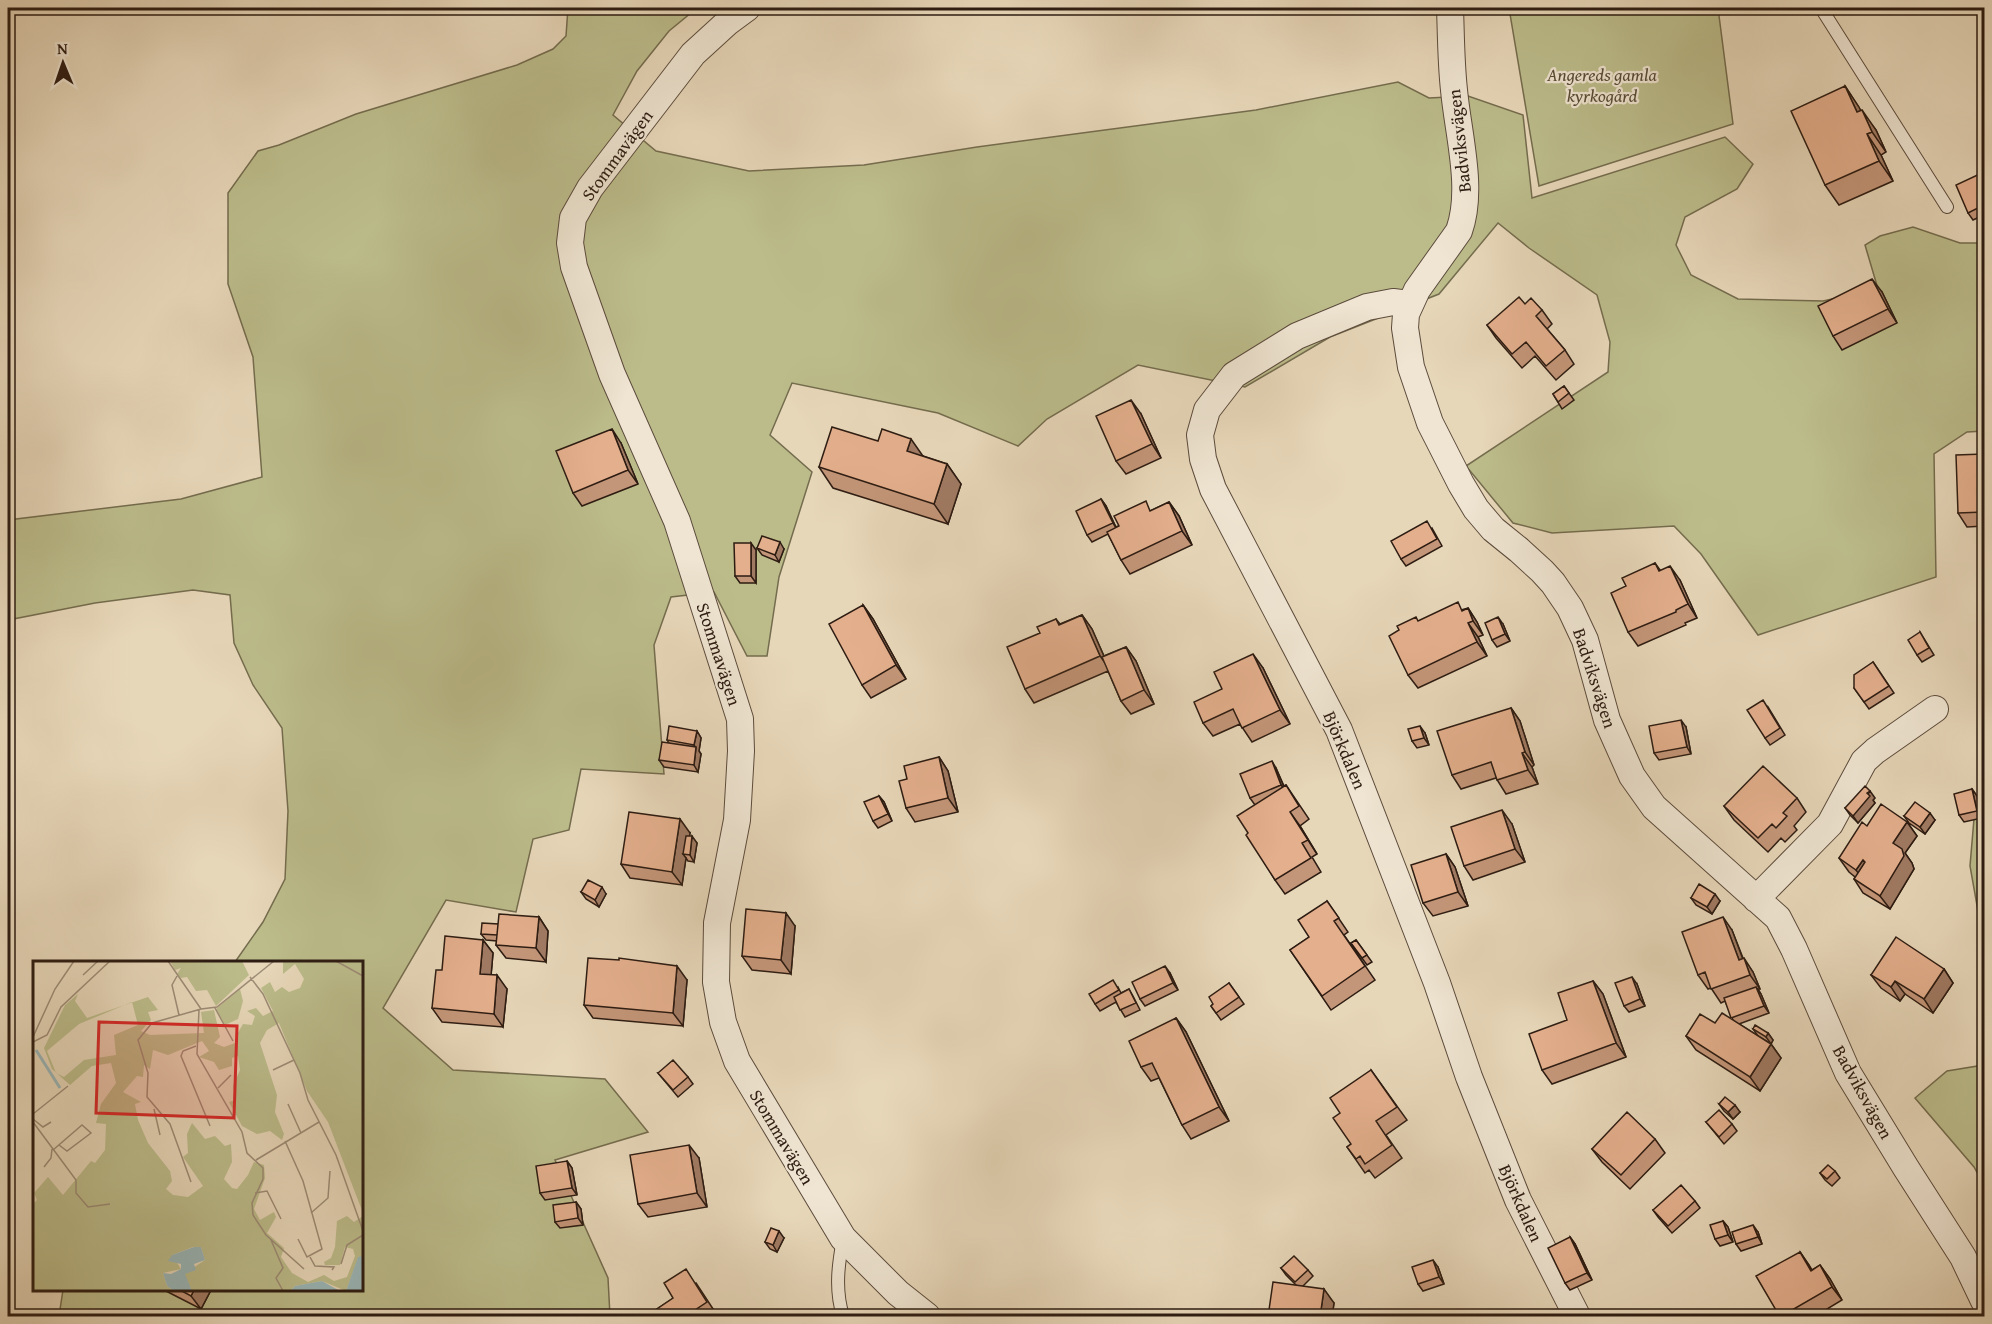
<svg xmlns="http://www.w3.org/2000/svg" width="1992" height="1324" font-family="'Gentium Book Plus',serif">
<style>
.green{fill:#bcbc8b;stroke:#746c4e;stroke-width:1.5}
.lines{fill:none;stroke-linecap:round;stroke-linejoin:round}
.lane-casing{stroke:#5c4b3c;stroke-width:14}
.street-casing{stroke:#5c4b3c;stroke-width:28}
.lane{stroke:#efe5d2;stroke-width:12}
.street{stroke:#efe5d2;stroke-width:26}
.wall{fill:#c49679;stroke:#2d1c12;stroke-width:1.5}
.shaded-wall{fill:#a07a63;stroke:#2d1c12;stroke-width:1.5}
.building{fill:#e4af8d;stroke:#2d1c12;stroke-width:1.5}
.labels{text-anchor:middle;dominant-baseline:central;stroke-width:4.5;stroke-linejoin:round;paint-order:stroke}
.park-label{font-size:18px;font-style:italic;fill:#584c36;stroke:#efe5d2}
.street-label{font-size:18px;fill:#2d1c12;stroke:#efe5d2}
.inset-river{fill:none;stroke:#9ab7b9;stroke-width:3}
.inset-road{fill:none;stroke:#9d8c76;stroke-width:1.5}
.view{fill:#d62828;fill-opacity:0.15;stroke:#d62828;stroke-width:3}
.inset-edge{fill:none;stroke:#2d1c12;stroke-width:3}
</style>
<rect width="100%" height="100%" fill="#e7d7b9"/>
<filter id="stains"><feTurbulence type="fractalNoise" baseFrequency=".00333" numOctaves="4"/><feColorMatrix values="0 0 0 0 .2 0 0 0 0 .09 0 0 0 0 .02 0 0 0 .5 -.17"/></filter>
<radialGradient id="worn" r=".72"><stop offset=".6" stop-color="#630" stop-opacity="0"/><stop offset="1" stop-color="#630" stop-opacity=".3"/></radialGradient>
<path class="green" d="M568 8H697L669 31 637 71 613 115 656 151 749 171 864 165 977 147 1256 110 1398 82 1429 98 1468 96 1523 115 1532 198 1725 137 1753 164 1737 189 1685 217 1676 245 1691 275 1738 299 1823 301 1878 289 1865 245 1880 236 1913 227 1960 243H1984V431L1967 432 1934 454 1936 577 1758 635 1701 554 1674 526 1552 533 1513 523 1466 466 1608 372 1610 342 1597 295 1529 248 1498 223 1439 294 1330 337 1245 387 1138 365 1047 419 1018 446 938 413 792 383 770 435 812 472 779 577 767 656H747L714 592 671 597 654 645 664 774 581 769 569 830 533 839 516 912 446 900 383 1008 453 1070 605 1079 648 1132 555 1160 608 1278 610 1316H59L63 1290H362V962H235L263 922 285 879 288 811 282 728 253 685 234 643 230 595 193 590 95 603 8 620V520L181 499 262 477 253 357 228 284V193L258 151 279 145 356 114 517 65 553 49 566 36Z
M1509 8H1718L1733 124 1539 186Z
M1984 786V945L1970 866 1975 807Z
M1984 1065V1185L1974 1167 1915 1098 1947 1071Z"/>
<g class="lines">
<g class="lane-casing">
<path id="lane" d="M1821 8 1947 207
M843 1239C838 1266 835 1290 843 1316"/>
</g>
<g class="street-casing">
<path id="street" d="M747 8 728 22 693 54 590 188 573 218 570 243 574 267 612 374 677 521 740 719 741 751 737 820 717 923 716 982 723 1022 737 1061 843 1238 898 1293 927 1316
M1450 8C1451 35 1451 63 1454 90 1458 134 1474 189 1459 231L1417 290 1406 314 1405 328 1411 367 1430 423 1461 484 1476 509 1493 529 1519 550 1542 571 1553 583 1570 608 1585 640 1607 720 1632 776 1654 807 1778 918 1794 949 1848 1073 1906 1168 1963 1257 1984 1301
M1409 304 1393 302 1367 307 1297 336 1234 375 1207 410 1200 435 1203 459 1213 489 1339 730 1437 983 1469 1077 1518 1200 1577 1316
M1756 899 1830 824 1864 761 1875 751 1935 709"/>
</g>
<use href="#lane" class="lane"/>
<use href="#street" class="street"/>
</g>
<path class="wall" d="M1845 86 1861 111 1876 130 1886 152 1881 155 1893 181 1839 205 1825 185Z
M1984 172V215L1973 220 1968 213Z
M1882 292 1897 323 1842 350 1833 336Z
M1525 304 1542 310 1552 324 1547 329 1565 350 1574 364 1556 380 1535 356 1522 368 1496 338 1487 325Z
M1564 386 1574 400 1562 409 1553 394Z
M1141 414 1161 458 1126 474 1116 461Z
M621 443 638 484 582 506 573 493Z
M1984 454V526L1967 527 1958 513Z
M923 456 947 464 961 484 948 524 833 488 819 467Z
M1101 499 1106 506 1116 527 1169 502 1179 516 1192 545 1130 574 1121 560 1108 534 1092 542 1087 535Z
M1432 528 1442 546 1406 566 1401 559Z
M757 548 784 549 779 562 762 555Z
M756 550V583H740L735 576Z
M1655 563 1660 570 1680 580 1697 618 1685 623 1686 625 1638 646 1628 632 1626 586Z
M863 605 873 619 906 679 871 698 862 685Z
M1468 608 1477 622 1483 635 1478 637 1487 656 1418 688 1408 675 1419 621Z
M1082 615 1092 629 1104 656 1126 647 1136 661 1154 704 1131 714 1121 701 1108 671 1034 703 1025 689 1040 633 1056 619 1060 624Z
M1503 624 1510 641 1497 647 1492 640Z
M1920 632 1934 655 1922 662 1917 655Z
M1873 662 1894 693 1869 709 1854 688Z
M1263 668 1290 724 1252 742 1240 724 1213 736 1203 723 1222 689Z
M1768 707 1785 735 1770 745 1765 738Z
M1511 708 1520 721 1534 765 1532 767 1538 784 1506 794 1496 778 1461 789 1452 775Z
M1686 727 1691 754 1659 760 1654 753Z
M697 731 701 738 699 751 701 754 698 772 664 767 659 760 669 743 667 740Z
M1425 733 1429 745 1417 748 1412 741Z
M939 757 948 771 958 812 915 822 906 808 907 779Z
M1276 768 1284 786 1286 785 1309 819 1300 826 1317 854 1312 857 1321 872 1285 894 1275 880 1248 833 1255 805 1250 798Z
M1972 789 1977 796 1982 818 1964 822 1959 815Z
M879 796 884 802 892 821 878 828 873 821Z
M1797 798 1806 812 1794 826 1797 830 1785 842 1781 838 1768 852 1734 820 1724 806Z
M1875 798 1873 800 1875 803 1858 823 1850 815 1845 808Z
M1904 816 1935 820 1925 834 1909 823Z
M1907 822 1917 836 1905 853 1912 863 1914 869 1890 909 1863 893 1854 879 1855 877 1849 872 1839 858 1867 826Z
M1512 824 1525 862 1473 880 1464 866Z
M690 833 689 836 697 843 694 862 688 861 686 858 682 885 630 878 621 864Z
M1446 854 1455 867 1468 906 1433 916 1423 903Z
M581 892 606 894 599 907 586 899Z
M1691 898 1720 901 1712 914 1696 905Z
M1327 901 1348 932 1344 935 1375 980 1331 1010 1290 950 1309 937Z
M539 917 548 931 546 962 506 958 496 945 497 941 486 940 481 934 498 924Z
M795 926 791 974 752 970 742 956Z
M1732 930 1743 958 1753 972 1760 989H1758L1761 994 1769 1013 1739 1024 1771 1044 1781 1058 1760 1091 1696 1050 1686 1036 1715 1023 1733 1020 1725 1001 1721 1003 1711 988 1708 989 1698 975Z
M483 940 493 953 491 975 507 989 503 1027 442 1022 432 1008Z
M1356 940 1372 962 1367 965 1351 943Z
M1944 969 1953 983 1933 1013 1905 994 1900 1001 1881 988 1871 975Z
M1170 973 1178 990 1145 1006 1140 999Z
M687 980 683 1026 593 1018 584 1005Z
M1593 981 1603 994 1626 1057 1552 1084 1542 1070 1567 1020Z
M1229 983 1244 1004 1221 1020 1211 1006 1213 1004Z
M1637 984 1645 1006 1629 1012 1624 1006Z
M1118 987 1121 993 1129 989 1133 996 1140 1010 1125 1017 1116 1002 1100 1011 1095 1004Z
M1176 1018 1186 1032 1229 1121 1191 1139 1182 1125 1159 1078 1151 1081 1141 1067Z
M1753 1029 1768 1033 1773 1040 1771 1044 1758 1036Z
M1371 1070 1407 1120 1386 1135 1402 1158 1375 1178 1369 1170 1365 1173 1347 1147 1351 1144Z
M658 1073 688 1077 693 1084 678 1097Z
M1719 1104 1740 1112 1733 1119 1724 1111Z
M1706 1122 1732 1124 1737 1131 1724 1144Z
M1655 1139 1665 1153 1630 1189 1602 1162 1592 1149Z
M699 1158 707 1207 648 1217 638 1204Z
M567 1161 572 1168 577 1195 545 1200 540 1193Z
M1835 1171 1840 1178 1832 1186 1825 1180 1820 1173Z
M1695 1201 1700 1208 1672 1233 1658 1217 1653 1210Z
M576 1202 581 1209 583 1225 560 1228 555 1222Z
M1723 1221 1728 1227 1733 1242 1720 1246 1715 1239Z
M1758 1232 1762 1244 1741 1251 1736 1244Z
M1570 1237 1575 1244 1592 1280 1570 1290 1565 1283Z
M784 1238 777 1252 770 1249 765 1242Z
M1800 1252 1812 1270 1820 1265 1830 1279 1842 1300 1814 1317H1780Z
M1438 1267 1444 1284 1423 1291 1418 1284Z
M1281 1268 1308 1270 1313 1276 1303 1286 1334 1303 1332 1317H1268L1296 1285 1286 1275Z
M696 1283 717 1315 715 1317H645Z
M164 1290H211L201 1309Z"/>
<path class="shaded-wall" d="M1845 86 1859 107 1871 133 1857 112Z
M1862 110 1876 130 1886 152 1872 132Z
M1867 134 1881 155 1893 181 1879 161Z
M1872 279 1882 292 1897 323 1888 309Z
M1131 400 1141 414 1161 458 1152 444Z
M612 429 621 443 638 484 628 470Z
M911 439 925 459 907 451Z
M947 464 961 484 948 524 934 504Z
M1101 499 1106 506 1117 530 1113 523Z
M1169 502 1179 516 1192 545 1182 531Z
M780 542 784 549 779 562 775 555Z
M751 543 756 550V583L751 576Z
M1670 566 1680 580 1697 618 1688 604Z
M863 605 873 619 906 679 896 665Z
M1468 608 1477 622 1483 635 1473 621Z
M1082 615 1092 629 1110 670 1100 656Z
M1498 617 1503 624 1510 641 1505 634Z
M1468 623 1478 637 1487 656 1477 642Z
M1126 647 1136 661 1154 704 1144 690Z
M1253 654 1263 668 1290 724 1280 710Z
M1511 708 1520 721 1534 765 1525 752Z
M1681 720 1686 727 1691 754 1687 747Z
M1420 726 1425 733 1429 745 1424 738Z
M697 731 701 738 699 751 701 754 698 772 694 765 696 748 694 745Z
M1522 753 1532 767 1538 784 1528 770Z
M939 757 948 771 958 812 948 798Z
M1272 761 1276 768 1286 792 1281 785Z
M1972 789 1977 796 1982 818 1977 811Z
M1870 791 1875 798 1873 800 1875 803 1858 823 1853 816Z
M879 796 884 802 892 821 888 814Z
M1502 810 1512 824 1525 862 1515 849Z
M1290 812 1300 826 1317 854Z
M1930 813 1935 820 1925 834 1920 827Z
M680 819 690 833 687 854H683L686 858 682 885 672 872Z
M1907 822 1917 836 1905 853 1912 863 1914 869 1890 909 1880 896 1893 843Z
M692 836 697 843 694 862 690 855Z
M1446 854 1455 867 1468 906 1458 892Z
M1863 860 1873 874 1866 884 1856 870Z
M602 887 606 894 599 907 595 900Z
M1715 894 1720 901 1712 914 1707 907Z
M786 913 795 926 791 974 781 960Z
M539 917 548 931 546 962 536 948Z
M1723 917 1732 930 1748 973 1739 960Z
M483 940 493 953 490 988 480 974Z
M1744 958 1753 972 1760 989 1750 975Z
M677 966 687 980 683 1026 673 1013Z
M1165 966 1170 973 1178 990 1173 983Z
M1944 969 1953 983 1933 1013 1924 999Z
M497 975 507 989 503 1027 494 1014Z
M1632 977 1637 984 1645 1006 1640 999Z
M1593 981 1603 994 1626 1057 1616 1043Z
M1895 981 1905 994 1900 1001 1891 987Z
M1756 987 1761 994 1769 1013 1764 1006Z
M1176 1018 1186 1032 1229 1121 1219 1107Z
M1768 1033 1773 1040 1771 1044 1766 1037Z
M1771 1044 1781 1058 1760 1091 1750 1077Z
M1735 1105 1740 1112 1733 1119 1728 1112Z
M689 1145 699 1158 707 1207 697 1193Z
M567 1161 572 1168 577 1195 572 1188Z
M576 1202 581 1209 583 1225 578 1218Z
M1723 1221 1728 1227 1733 1242 1728 1235Z
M1753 1225 1758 1232 1762 1244 1758 1237Z
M779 1231 784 1238 777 1252 773 1245Z
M1570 1237 1575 1244 1592 1280 1587 1273Z
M1800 1252 1809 1265 1820 1285 1811 1271Z
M1433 1260 1438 1267 1444 1284 1439 1277Z
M1820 1265 1830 1279 1842 1300 1832 1287Z
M1324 1289 1334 1303 1332 1317H1320Z
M194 1290H211L201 1309 191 1296Z"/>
<path class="building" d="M1845 86 1857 112 1862 110 1872 132 1867 134 1879 161 1825 185 1791 111Z
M1984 172V205L1968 213 1956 185Z
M1872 279 1888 309 1833 336 1818 306Z
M1519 297 1525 304 1531 298 1542 310 1536 316 1565 350 1546 366 1526 342 1512 354 1487 325Z
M1564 386 1569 393 1558 402 1553 394Z
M1131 400 1152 444 1116 461 1096 416Z
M832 427 878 441 882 429 911 439 907 451 947 464 934 504 819 467Z
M612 429 628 470 573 493 556 451Z
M1984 454V512L1958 513 1956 455Z
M1101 499 1113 523 1087 535 1076 511Z
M1146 501 1150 511 1169 502 1182 531 1121 560 1107 532 1119 526 1114 516Z
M1427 521 1437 539 1401 559 1391 541Z
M762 536 780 542 775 555 757 548Z
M734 543H751V576H735Z
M1655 563 1659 571 1670 566 1688 604 1676 610V612L1628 632 1611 593 1626 586 1622 578Z
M1458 602 1462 611 1468 608 1473 621 1468 623 1477 642 1408 675 1389 636 1399 630 1397 626 1416 617 1418 621Z
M863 605 896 665 862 685 829 624Z
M1082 615 1100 656 1025 689 1007 647 1040 633 1037 627 1056 619 1059 625Z
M1498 617 1505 634 1492 640 1485 623Z
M1920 632 1929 648 1917 655 1908 640Z
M1126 647 1144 690 1121 701 1102 657Z
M1253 654 1280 710 1242 728 1233 709 1203 723 1194 702 1222 689 1214 672Z
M1873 662 1889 686 1864 702 1854 688V675Z
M1763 700 1780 728 1765 738 1747 710Z
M1511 708 1525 752 1522 753 1528 770 1497 780 1491 762 1452 775 1437 731Z
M1681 720 1687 747 1654 753 1649 726Z
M669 726 697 731 694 745 667 740Z
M1420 726 1424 738 1412 741 1408 729Z
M662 742 696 747 694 765 659 760Z
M939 757 948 798 906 808 899 781 907 779 904 766Z
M1272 761 1281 785 1250 798 1240 774Z
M1763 766 1797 798 1783 813 1787 816 1776 828 1772 824 1758 838 1724 806Z
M1286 785 1299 806 1290 812 1308 840 1302 843 1311 858 1275 880 1246 835 1248 833 1237 816Z
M1865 786 1870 791 1867 793 1870 796 1853 816 1845 808Z
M1972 789 1977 811 1959 815 1954 794Z
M879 796 888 814 873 821 864 802Z
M1915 802 1930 813 1920 827 1904 816Z
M1881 804 1907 822 1893 843 1902 849 1904 856 1880 896 1854 879 1865 862 1863 860 1856 870 1839 858 1862 822 1867 826Z
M1502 810 1515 849 1464 866 1451 827Z
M629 812 680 819 672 872 621 864Z
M686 836H692L690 855 683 854Z
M1446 854 1458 892 1423 903 1411 865Z
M588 880 602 887 595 900 581 892Z
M1699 884 1715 894 1707 907 1691 898Z
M1327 901 1339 918 1334 921 1365 966 1322 996 1290 950 1309 937 1298 920Z
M746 909 786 913 781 960 742 956Z
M499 914 539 917 536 948 496 945Z
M1723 917 1739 960 1744 958 1750 975 1711 989 1705 972 1698 975 1682 932Z
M482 923 498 924 497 935 481 934Z
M445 936 483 940 480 974 497 975 494 1014 432 1008 436 970H442Z
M1896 937 1944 969 1924 999 1895 981 1891 987 1871 975Z
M1356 940 1367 955 1362 958 1351 943Z
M588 958 619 960V958L677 966 673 1013 584 1005Z
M1165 966 1173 983 1140 999 1132 982Z
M1632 977 1640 999 1624 1006 1615 983Z
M1113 980 1119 990 1095 1004 1089 994Z
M1593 981 1616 1043 1542 1070 1529 1034 1567 1020 1558 993Z
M1229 983 1239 997 1216 1013 1211 1006 1213 1004 1209 997Z
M1756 987 1764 1006 1731 1018 1724 998Z
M1129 989 1136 1003 1120 1010 1114 997Z
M1722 1013 1771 1044 1750 1077 1686 1036 1700 1014 1715 1023Z
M1176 1018 1219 1107 1182 1125 1152 1063 1141 1067 1129 1041Z
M1755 1025 1768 1033 1766 1037 1753 1029Z
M673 1060 688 1077 673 1090 658 1073Z
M1371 1070 1397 1107 1376 1121 1392 1145 1365 1164 1360 1156 1356 1159 1347 1147 1351 1144 1333 1118 1340 1113 1330 1098Z
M1725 1097 1735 1105 1728 1112 1719 1104Z
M1719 1110 1732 1124 1719 1137 1706 1122Z
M1627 1112 1655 1139 1621 1175 1592 1149Z
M689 1145 697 1193 638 1204 630 1155Z
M567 1161 572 1188 540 1193 536 1166Z
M1828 1165 1835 1171 1827 1179 1820 1173Z
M1681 1185 1695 1201 1668 1226 1653 1210Z
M576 1202 578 1218 555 1222 553 1205Z
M1723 1221 1728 1235 1715 1239 1710 1225Z
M1753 1225 1758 1237 1736 1244 1732 1232Z
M771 1228 779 1231 773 1245 765 1242Z
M1570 1237 1587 1273 1565 1283 1548 1248Z
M1800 1252 1811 1271 1820 1265 1832 1287 1780 1317 1756 1276Z
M1294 1256 1308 1270 1295 1282 1281 1268Z
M1433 1260 1439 1277 1418 1284 1412 1267Z
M686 1269 707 1302 686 1316V1317H645L673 1298 664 1283Z
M1273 1282 1324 1289 1320 1317H1268Z
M180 1290H194L191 1296Z"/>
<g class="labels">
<g class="park-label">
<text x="1602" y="74">Angereds gamla<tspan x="1602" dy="21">kyrkogård</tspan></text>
</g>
<g class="street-label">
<text transform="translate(1459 141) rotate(-96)">Badviksvägen</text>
<text transform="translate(617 155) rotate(-54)">Stommavägen</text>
<text transform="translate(719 654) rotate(72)">Stommavägen</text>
<text transform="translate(1595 678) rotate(72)">Badviksvägen</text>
<text transform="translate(1345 750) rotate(67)">Björkdalen</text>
<text transform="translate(1863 1092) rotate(61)">Badviksvägen</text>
<text transform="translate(782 1137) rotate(59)">Stommavägen</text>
<text transform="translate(1521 1203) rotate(66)">Björkdalen</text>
</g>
</g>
<g transform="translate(33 961)">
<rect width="330" height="330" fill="#e7d7b9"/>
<path d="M137 0H209L216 14 183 45 174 29 163 30 154 16 148 17 144 13 148 7 142 9ZM250 0H330V252L295 161 274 130 246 62 234 69 227 82 244 134 242 151 251 173 249 179 237 170 224 173 209 165 196 141 203 139 200 125 207 109 205 95 199 97V105L186 109 181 101 166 96 176 90 169 80 135 94 120 89 117 108 111 104 110 116 104 115 90 131 108 141 102 143 105 159 115 182 137 210 139 220 133 228 140 234 155 236 170 225 150 196 155 192 154 173 159 162 172 178 182 175 192 185 198 183 199 201 191 218 199 227 204 228 215 214 221 201 231 204 232 217 221 248 227 259 241 251 243 256 234 272 251 287 248 296 259 312 275 321 291 314 301 320 314 316 322 295 320 288 312 286 307 304H292L291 301 298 297 302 286 304 260 314 255 321 261 330 255V313L326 295 313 330 289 320 262 325 257 330H159L151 313 172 299 168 286H160L139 294 148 308 130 312 134 325 141 330H0V243L4 239 1 232 15 216 30 234 58 200 62 202 72 189 73 163 63 162 68 143 83 122 78 102 59 105 37 124 19 108 11 87 32 44 45 33 42 40 54 57 115 36 125 49 115 51 118 59 108 70 117 74 171 72 168 51 181 49 187 76 181 82 191 86 205 81 203 75 210 63 219 64 222 55 214 50 223 47 230 55 240 50 228 27 237 21 242 31 249 26 256 31 267 27 271 18 262 3 250 13ZM99 41 105 64 81 74 83 94 51 99 31 116 23 112 14 90 46 63ZM207 28 210 40 205 58 192 64 183 48Z" fill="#bcbc8b" fill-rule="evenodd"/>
<path d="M161 286H168L172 299 161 303 163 309 152 313 159 330H141L134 325 130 312 138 313 148 308V303L135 300 139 294ZM329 295 330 330H313L325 296ZM289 320 307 330H257L262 325Z" fill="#9ab7b9"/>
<path class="inset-river" d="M3 89 27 127"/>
<path class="inset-road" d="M135 0 168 48M303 0 330 15M50 14 65 0M144 15 139 24 146 54M217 16 230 33 267 112 275 139 303 194 330 270M182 47 200 80M168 48 184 46 241 0M166 49 164 93 209 171 214 192 230 207V218L219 242 220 254 233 274 271 308M0 76 22 28 41 0M0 81 14 74 28 46 77 0M163 85 150 90 148 95 177 165M240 109 261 99M185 127 198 114M255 143 268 172M121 148 127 174M0 153 35 125M0 158 10 166 18 161M0 161 43 219V232L55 246 77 243M252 180 270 220 289 288 274 296 265 278M20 189 49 164 58 172 34 190 26 184M223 199 286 161M11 206 18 197 19 188M158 221 137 163 114 136 115 112 105 79 119 62 168 48M222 232 234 230 248 258M278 252 295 237 297 210M238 279 250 307 243 317 250 330M277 296 282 305 301 306 299 309M308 303 314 284 330 274"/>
<path class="view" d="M66 61 204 65 201 157 63 152Z"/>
<rect width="330" height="330" class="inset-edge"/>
</g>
<rect width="1992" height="1324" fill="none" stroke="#e7d7b9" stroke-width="30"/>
<rect x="9" y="9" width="1974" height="1306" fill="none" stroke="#2d1c12" stroke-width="3"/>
<rect x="15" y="15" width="1962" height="1294" fill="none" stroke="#2d1c12" stroke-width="1.5"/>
<g transform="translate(63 63) rotate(358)" stroke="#efe5d2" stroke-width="4.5" paint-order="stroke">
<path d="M0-4.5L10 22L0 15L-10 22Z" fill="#2d1c12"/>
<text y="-9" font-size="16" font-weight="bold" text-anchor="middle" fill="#2d1c12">N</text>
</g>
<rect width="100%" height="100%" filter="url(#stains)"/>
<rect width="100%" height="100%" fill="url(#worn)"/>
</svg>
